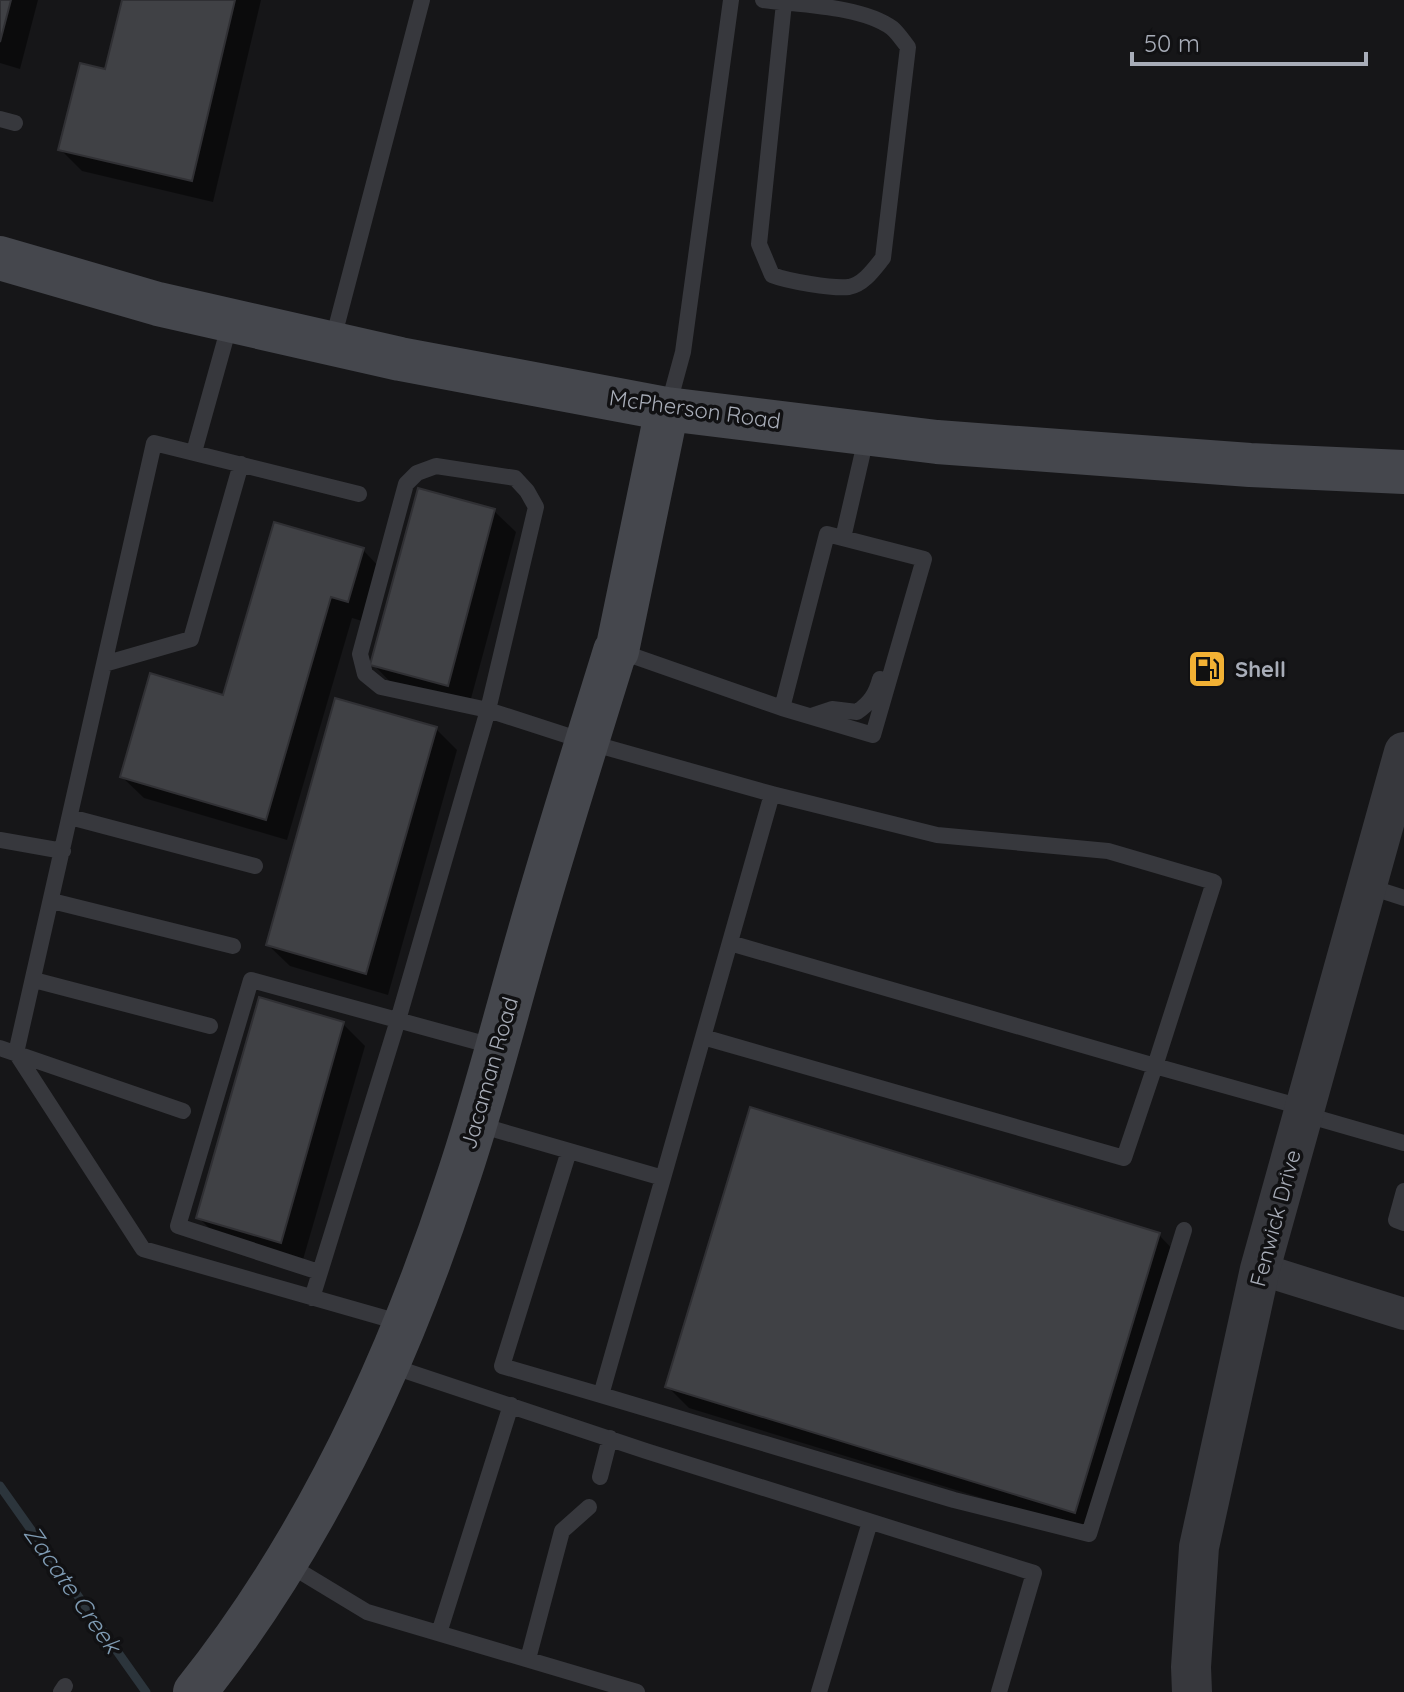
<svg xmlns="http://www.w3.org/2000/svg" width="1404" height="1692" font-family="Quicksand,sans-serif">
<style>
.shadow{fill:#0007}
.lines{fill:none;stroke-linecap:round;stroke-linejoin:round}
.stream{stroke:#2c353c;stroke-width:9}
.building{fill:#404145;stroke:#303034;stroke-width:2}
.service{stroke:#37383d;stroke-width:16}
.minor{stroke:#37383d;stroke-width:32}
.tertiary{stroke:#37383d;stroke-width:40}
.secondary{stroke:#45474d;stroke-width:44}
.labels{text-anchor:middle;dominant-baseline:central;stroke-width:7;stroke-linejoin:round;paint-order:stroke}
.street-label{font-size:22px;fill:#a8adb8;stroke:#111113}
.poi-label{font-size:22px;font-weight:bold;fill:#a8adb8;stroke:#111113;text-anchor:start}
.water-label{font-size:24px;font-style:italic;fill:#7f9bb3;stroke:#111113}
</style>
<rect width="100%" height="100%" fill="#161618"/>
<path class="shadow" d="M0 0H38L20 69 0 63Z
M124 0H261L213 202 82 171 60 149 106 72Z
M494 511 516 532 469 706 394 686 373 664Z
M363 550 384 572 369 623 352 618 287 840 144 798 122 777 225 697Z
M436 729 457 750 388 995 290 966 268 945Z
M343 1024 365 1046 302 1263 220 1239 198 1217Z
M1159 1235 1180 1257 1096 1533 689 1408 667 1386Z"/>
<g class="lines">
<path class="stream" d="M0 1486 146 1692"/>
</g>
<path class="building" d="M0 0H11L0 42Z
M122 0H235L192 181 58 150 80 63 105 69Z
M418 488 495 509 448 686 370 665Z
M274 522 364 548 348 602 331 597 266 820 120 777 150 673 223 695Z
M335 698 437 727 366 974 266 945Z
M259 997 344 1022 281 1243 196 1218Z
M750 1107 1160 1233 1075 1513 665 1387Z"/>
<g class="lines">
<path class="service" d="M763 0C800 5 862 6 892 28 898 33 903 41 908 47L883 258C874 269 864 284 849 287 833 289 787 281 772 275L759 244 784 3
M0 119 15 123
M332 343 422 0
M668 407 683 352 731 0
M194 452 230 323
M359 494 154 443 16 1053 143 1249 402 1323
M843 538 867 434
M619 651 782 708 827 534 924 559 873 735 782 708
M104 664 191 639 241 464
M811 716 832 709 857 712C870 703 876 694 880 679
M70 817 255 866
M0 840 63 851
M1367 886 1404 898
M52 901 233 946
M730 943 1155 1066 1214 882 1108 851 937 835 772 794
M34 980 210 1026
M703 1037 1124 1158 1155 1066 1305 1108
M0 1048 183 1111
M1303 1114 1404 1143
M476 1124 663 1178 601 1395 954 1500 1089 1534 1184 1230
M569 1151 502 1366 601 1395
M1404 1191 1396 1220 1404 1223
M319 1272 178 1226 251 980 496 1047
M312 1298 398 1020 488 710 381 687 365 674 360 654 406 484 417 473 436 466 515 478 527 491 536 507 488 710 587 742 772 794 663 1178
M388 1365 646 1451 1034 1573 999 1692
M600 1477 610 1438
M286 1563 367 1612 637 1692
M439 1633 511 1405
M528 1659 562 1531 589 1507
M61 1692 65 1686
M819 1692 870 1522"/>
<path class="minor" d="M1260 1269 1404 1314"/>
<path class="tertiary" d="M1192 1692 1191 1667 1199 1547 1260 1269 1404 752"/>
<path class="secondary" d="M0 258 158 304 400 359 667 409 937 442 1250 465 1404 472
M195 1692C314 1543 397 1364 456 1184 484 1102 505 1017 529 934 556 839 586 745 615 651H617L667 409"/>
</g>
<defs>
<g id="fuel-square" transform="scale(2)"><rect x="-9" y="-9" width="18" height="18" rx="4" fill="#f2b134" stroke="#111113"/><path d="M-5.5-6h7V0h2V4h1.3V-2.5L3-4.5l.8-.8L6-3V5H2.5V1h-1V6h-7ZM-4.2-4.7v3.2H.2V-4.7Z" fill="#111"/></g>
</defs>
<g fill-rule="evenodd">
<use href="#fuel-square" x="1207" y="669"/>
</g>
<g class="labels">
<g class="street-label">
<text transform="translate(695 409) rotate(8)">McPherson Road</text>
<text transform="translate(489 1073) rotate(-74)">Jacaman Road</text>
<text transform="translate(1275 1218) rotate(-75)">Fenwick Drive</text>
</g>
<g class="poi-label">
<text x="1235" y="669">Shell</text>
</g>
<g class="water-label">
<text transform="translate(73 1589) rotate(55)">Zacate Creek</text>
</g>
</g>
<path d="M1132 52v12h234v-12" fill="none" stroke="#a8adb8" stroke-width="4"/>
<text x="1144" y="52" font-size="24" fill="#a8adb8" stroke="#111113" stroke-width="6" paint-order="stroke">50 m</text>
</svg>
